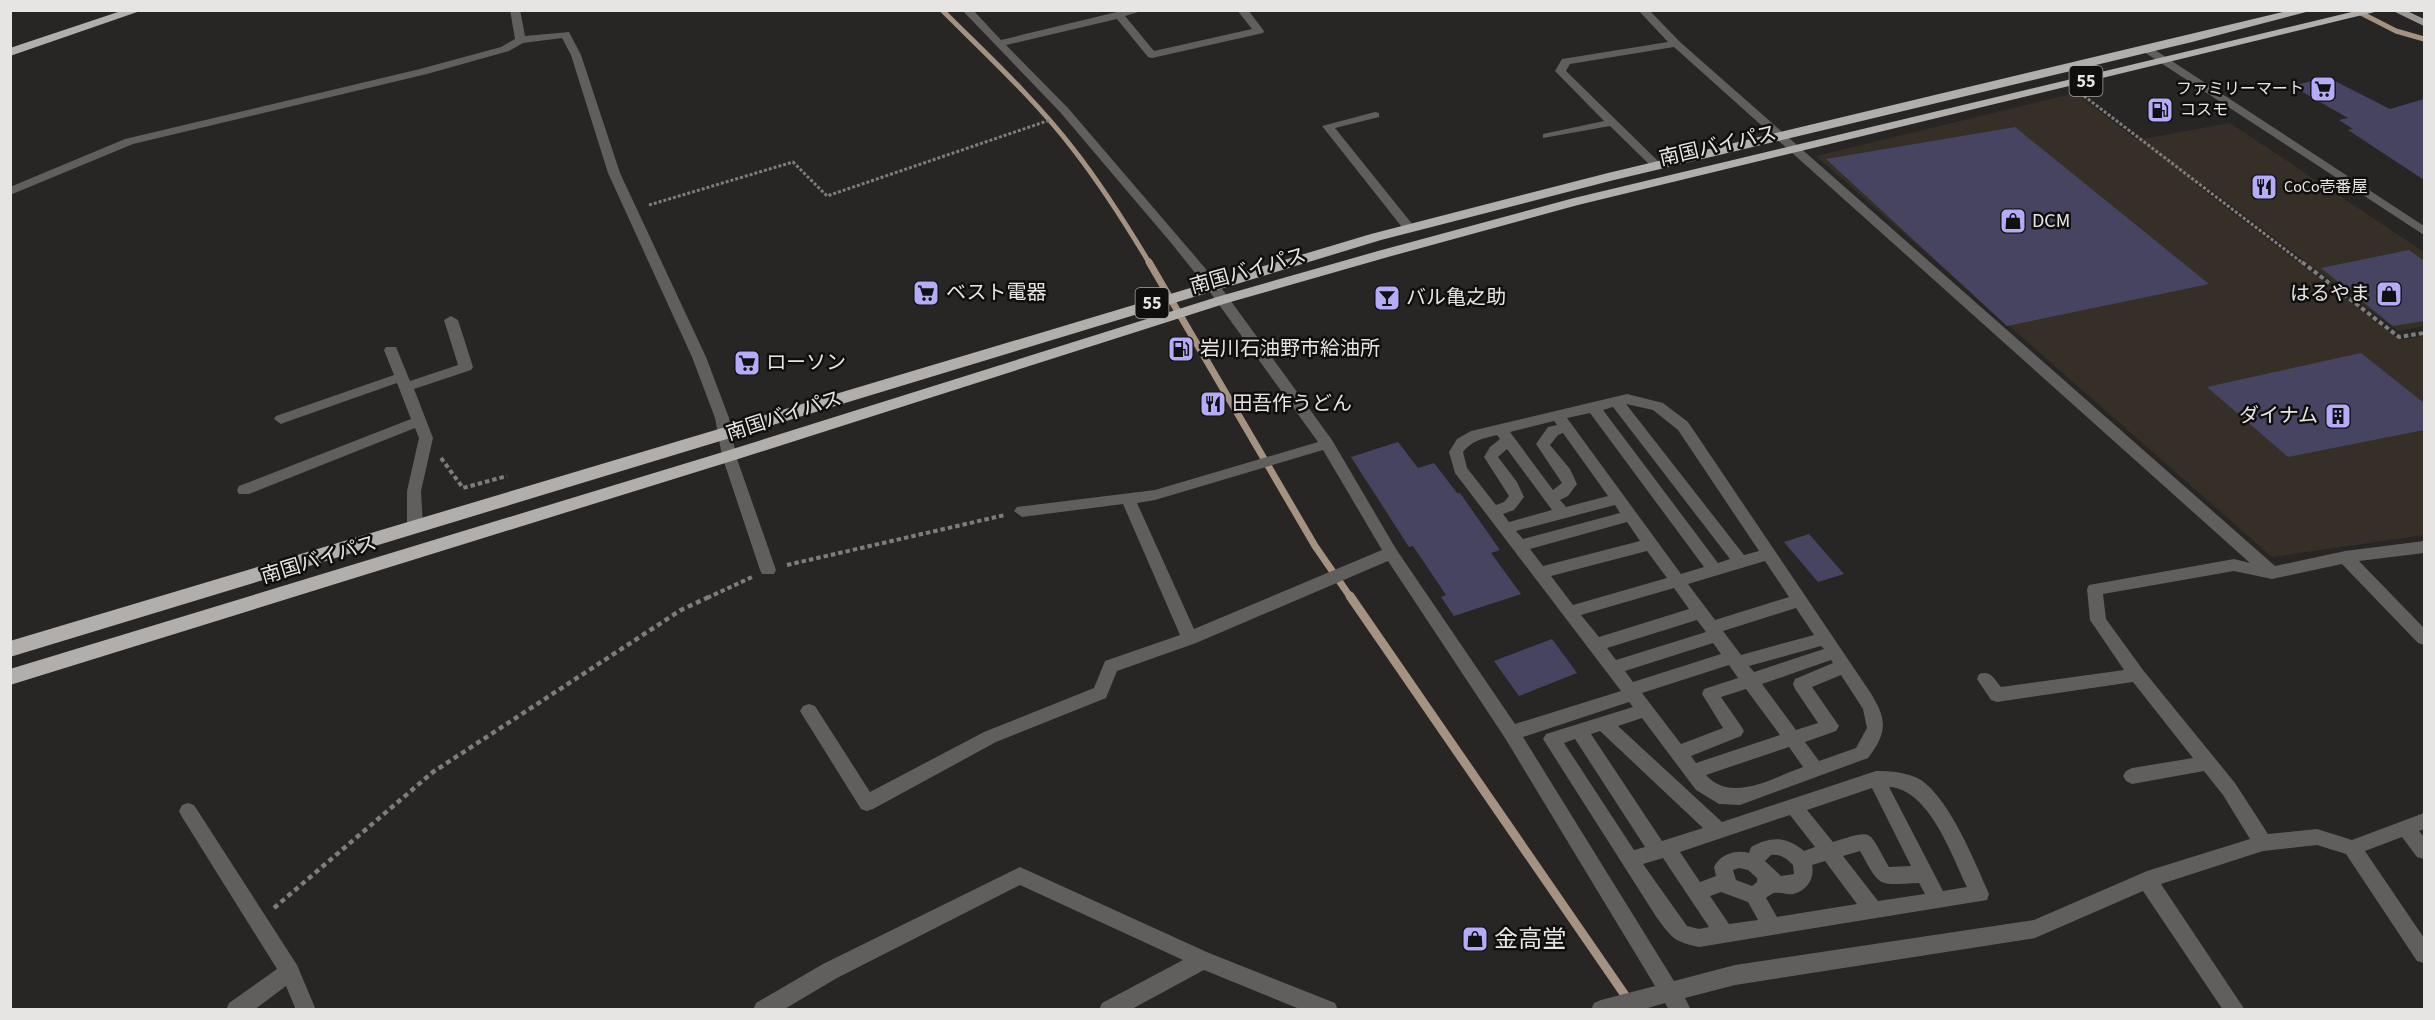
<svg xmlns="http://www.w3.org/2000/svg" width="2435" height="1020" font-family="'Source Sans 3','Noto Sans JP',sans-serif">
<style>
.built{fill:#352f28}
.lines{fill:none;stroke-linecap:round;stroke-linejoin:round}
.stream-far2{stroke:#a59280;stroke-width:5}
.stream-far1{stroke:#a59280;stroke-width:7}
.stream{stroke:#a59280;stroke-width:9}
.building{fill:#474462}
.path-far2{stroke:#7f7d7b;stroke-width:3;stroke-dasharray:3 2;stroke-linecap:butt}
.path-far1{stroke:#7f7d7b;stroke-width:4;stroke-dasharray:4.5 3;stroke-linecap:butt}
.path{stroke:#7f7d7b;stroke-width:4.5;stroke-dasharray:5 4;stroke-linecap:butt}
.minor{fill:#605f5e;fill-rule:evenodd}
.major{fill:#9a9895;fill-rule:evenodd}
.highway{fill:#b1aeab;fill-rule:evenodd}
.labels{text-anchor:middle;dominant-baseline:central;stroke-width:5;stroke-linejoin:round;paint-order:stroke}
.far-poi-label{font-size:16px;fill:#e7e5e4;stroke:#100f0e;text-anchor:start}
.shield{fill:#100f0e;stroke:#a6a5a4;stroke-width:1.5}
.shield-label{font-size:18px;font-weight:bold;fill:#e7e5e4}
.street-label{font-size:20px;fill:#e7e5e4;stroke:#100f0e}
.poi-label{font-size:20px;fill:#e7e5e4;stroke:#100f0e;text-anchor:start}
.near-poi-label{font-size:24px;fill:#e7e5e4;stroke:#100f0e;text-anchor:start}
</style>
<rect width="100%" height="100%" fill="#282624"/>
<path class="built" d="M2075 93 2137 140 2230 123 2424 252V326L2398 331 2202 183 2195 184 2400 340 2424 336V535L2272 557 1816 156Z"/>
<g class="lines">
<path class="stream-far2" d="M942 10C987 55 1035 99 1074 150 1102 186 1126 224 1150 264
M2355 10 2396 31 2424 39"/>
<path class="stream-far1" d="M1149 262 1315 546 1351 598"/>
<path class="stream" d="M1350 596 1629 1001"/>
</g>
<path class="building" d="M2327 77 2390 109 2424 99V180L2348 130 2353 129 2339 120 2348 118 2292 86Z
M2015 127 2209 284 2007 326 1826 159Z
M2409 250 2424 261V321L2393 326 2321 268Z
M2361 353 2424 403V430L2288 457 2207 387Z
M1398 442 1418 468 1434 463 1457 493H1460L1500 550 1491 553 1521 594 1454 616 1441 597 1446 595 1413 546 1409 547 1351 457Z
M1809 534 1844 574 1818 582 1784 542Z
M1552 639 1577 673 1519 696 1494 661Z"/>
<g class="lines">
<path class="path-far2" d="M2084 96 2304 264
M649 205 793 162 827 196 1050 120"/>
<path class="path-far1" d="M2302 262 2399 337 2424 333
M441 458 463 488 507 476
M787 565 1005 515
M707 598 752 577"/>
<path class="path" d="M274 908 433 772 681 610 711 596"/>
<path class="minor" d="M510 10H520L525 36 569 32 581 55 620 173 706 357 729 418 736 456 776 570 774 574H762L760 570 722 456 715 418 692 357 608 173 571 55 562 38 523 43 509 51 427 74 133 144 10 195V187L125 139 420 69 501 47 515 39Z
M962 10H973L1001 40 1125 10H1145L1125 16 1154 51 1252 29 1237 10H1248L1264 31 1263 33 1152 58 1148 57 1117 19 1006 45 1068 108 1217 282 1332 440 1396 549 1515 724 1621 691 1455 473 1449 452 1457 439 1471 431 1627 394 1663 403 1688 422 1870 692C1887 719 1888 732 1868 758L1740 805 1719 804 1696 790 1642 718 1618 726 1722 822 1876 771C1891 771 1907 772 1921 780 1950 800 1975 862 1989 894L1987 900 1699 947C1673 941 1673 939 1657 918L1543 739 1546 734 1633 707 1629 702 1523 737 1674 981 1735 965 2034 920 2147 871 2250 839 2223 795 2204 771 2132 784 2126 781 2123 776 2126 771 2132 768 2193 758 2133 682 1997 702 1991 700 1977 679 1979 674C1991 670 1994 679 2001 687L2124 670 2090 620 2087 589 2089 585 2234 559 2250 563 1674 47 1570 64 1566 71 1660 163V167H1652L1610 126 1543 138V134L1604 121 1555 71 1562 59 1668 42 1638 10H1649L1680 42 2275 566 2345 551 2424 541V553L2359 561 2424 628V645L2418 643 2342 564 2272 579 2234 571 2103 594 2106 619 2143 670 2235 783 2268 834 2317 829 2352 840 2424 813V829L2419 831 2424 837V859L2417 857 2402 837 2365 851 2424 938V963L2417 961 2346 854 2317 845 2263 851 2161 884 2245 1010H2223L2143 891 2035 938 1735 985 1685 998 1691 1010H1669L1665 1003 1641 1010H1591L1594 1003 1601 1000 1655 986 1505 738 1388 561 1196 643 1117 671 1106 698 996 742 873 809 867 811 861 809 803 716 800 711 803 706 809 704 815 706 870 792 984 732 1094 688 1105 661 1180 635 1123 504 1022 517 1014 511 1017 507 1155 490 1318 442 1207 288 1172 244 1060 112ZM1626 404 1653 410 1678 430 1759 551 1744 555ZM1613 407 1730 559 1718 563 1603 410ZM1590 413 1704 567 1681 574 1567 418ZM1554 421 1557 425 1548 427 1536 444 1562 483 1553 490 1510 432ZM1563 433 1608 496 1566 507 1560 500 1568 496 1577 484 1570 469 1550 445 1558 435ZM1497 435 1500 439 1490 447 1484 457 1509 496 1504 502 1496 505 1467 468 1463 452C1471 441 1484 438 1497 435ZM1507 449 1552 510 1509 522 1503 514 1514 510 1524 497 1517 482 1498 457ZM1323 450 1382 550 1194 629 1137 503 1155 500ZM1615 505 1620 513 1523 539 1516 531ZM1627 522 1640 541 1543 566 1530 549ZM1647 551 1667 578 1573 605 1551 576ZM1765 561 1789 597 1715 620 1688 584ZM1674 588 1689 609 1599 637 1581 615ZM1796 608 1814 635 1741 655 1723 631ZM1697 620 1706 632 1616 660 1607 648ZM1713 643 1721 654 1633 682 1625 671ZM1821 646 1824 649 1754 672 1749 666ZM1831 660 1833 663 1795 679 1793 684 1795 689 1818 723 1796 730 1762 684ZM1729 665 1738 678 1704 689 1702 694 1723 728 1681 744 1642 693ZM1841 675 1863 709 1867 728 1856 748 1819 761 1805 742 1836 731 1839 726 1812 687ZM1746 689 1780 735 1696 763 1691 756 1741 736 1744 731 1741 726 1721 697ZM1600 731 1703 828 1662 841 1591 734ZM1575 739 1645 847 1634 850 1564 743ZM1789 747 1803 767C1774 777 1731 804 1706 775ZM1889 787C1929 789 1952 856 1967 887L1943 891ZM1872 788 1911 866 1889 867C1867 829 1875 829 1833 842L1807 810ZM1790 815 1815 847 1804 851C1786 836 1771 836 1751 847L1749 853C1736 849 1720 854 1714 867L1716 876 1700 882 1680 852ZM1860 851C1881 888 1876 885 1919 883L1925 894 1878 901 1843 856ZM1771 855C1781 854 1786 858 1793 865L1794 874 1781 876 1765 861ZM1663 858 1709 927 1699 929 1687 926 1643 864ZM1825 861 1857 904 1777 917 1766 898C1767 897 1773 893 1774 893 1780 892 1787 895 1793 894 1807 891 1815 878 1812 865ZM1739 868 1748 870 1757 878V882L1752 886 1736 880 1733 870ZM1721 892 1748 902 1758 920 1729 924 1710 896Z
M2144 48H2152L2424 226V235L2144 52Z
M1375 112 1379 113V117L1335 128 1413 225V231H1405L1322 126Z
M451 316 458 320 473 367 471 370 414 389 433 438 421 491 423 526 420 530H410L407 526V491L419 438 415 428 249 494H239L237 490 239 486 411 419 397 383 286 422 281 424 274 419 276 416 394 375 384 350 386 347H396L410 381 458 365 444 320Z
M188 803 194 805 297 965 316 1010H296L286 986 254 1010H226L229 1003 277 969 182 817 179 811 182 805Z
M1020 867 1209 953 1335 1003 1338 1010H1302L1204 970 1130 1010H1099L1102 1003 1183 960 1020 885 837 978 783 1010H753L756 1003 823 964Z"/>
<path class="major" d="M2391 10H2405L2424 19V26Z"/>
<path class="highway" d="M124 10H143L10 56V48Z
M2291 10H2314L2192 42 1610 181 1381 240 10 657V641L1371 234 1608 173Z
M2360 10H2383L1578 205 1388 257 1227 303 735 460 10 685V669L723 452 1217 297 1378 251 1574 198Z"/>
</g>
<defs>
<g id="supermarket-square" transform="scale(1.35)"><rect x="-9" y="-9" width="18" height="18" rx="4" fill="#b4acf9" stroke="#100f0e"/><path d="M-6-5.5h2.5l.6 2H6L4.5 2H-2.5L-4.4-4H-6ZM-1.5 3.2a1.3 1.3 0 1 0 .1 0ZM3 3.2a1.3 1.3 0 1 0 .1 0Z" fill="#111"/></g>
<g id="fuel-square" transform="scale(1.35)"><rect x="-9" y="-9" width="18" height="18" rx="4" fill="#b4acf9" stroke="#100f0e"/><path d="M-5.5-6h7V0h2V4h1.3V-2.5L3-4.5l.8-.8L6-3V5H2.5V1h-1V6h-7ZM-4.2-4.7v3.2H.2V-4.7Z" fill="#111"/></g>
<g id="restaurant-square" transform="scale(1.35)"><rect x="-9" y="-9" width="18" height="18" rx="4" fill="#b4acf9" stroke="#100f0e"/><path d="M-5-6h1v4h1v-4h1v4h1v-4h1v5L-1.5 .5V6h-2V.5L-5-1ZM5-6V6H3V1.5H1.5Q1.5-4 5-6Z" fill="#111"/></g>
<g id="shop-square" transform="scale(1.35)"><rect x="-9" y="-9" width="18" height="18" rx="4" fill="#b4acf9" stroke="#100f0e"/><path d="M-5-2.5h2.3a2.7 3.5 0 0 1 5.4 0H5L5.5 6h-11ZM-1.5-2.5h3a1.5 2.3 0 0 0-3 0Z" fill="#111"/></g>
<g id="bar-square" transform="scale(1.35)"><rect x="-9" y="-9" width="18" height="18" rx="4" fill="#b4acf9" stroke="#100f0e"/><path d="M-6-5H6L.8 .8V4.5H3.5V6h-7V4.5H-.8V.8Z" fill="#111"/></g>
<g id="building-square" transform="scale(1.35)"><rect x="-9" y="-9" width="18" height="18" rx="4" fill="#b4acf9" stroke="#100f0e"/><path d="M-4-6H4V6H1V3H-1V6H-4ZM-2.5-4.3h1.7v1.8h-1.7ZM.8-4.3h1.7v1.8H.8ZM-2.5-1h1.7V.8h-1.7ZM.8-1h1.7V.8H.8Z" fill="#111"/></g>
</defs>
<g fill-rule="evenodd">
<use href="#supermarket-square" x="2323" y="89"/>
<use href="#fuel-square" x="2160" y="110"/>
<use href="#restaurant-square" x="2264" y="187"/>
<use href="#shop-square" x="2013" y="221"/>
<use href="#supermarket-square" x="926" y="293"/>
<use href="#shop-square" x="2389" y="294"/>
<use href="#bar-square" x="1387" y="298"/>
<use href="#fuel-square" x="1181" y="349"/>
<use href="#supermarket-square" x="747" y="363"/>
<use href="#restaurant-square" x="1213" y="404"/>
<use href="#building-square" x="2338" y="416"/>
<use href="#shop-square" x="1475" y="939"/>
</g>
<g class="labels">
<g class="far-poi-label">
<text x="2304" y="89" text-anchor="end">ファミリーマート</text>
<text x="2180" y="110">コスモ</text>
<text x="2284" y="187">CoCo壱番屋</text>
</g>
<g class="shield">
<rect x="2069.5" y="66" width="33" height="30" rx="4.5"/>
<rect x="1135.5" y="288" width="33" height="30" rx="4.5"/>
</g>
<g class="shield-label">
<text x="2086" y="81">55</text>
<text x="1152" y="303">55</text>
</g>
<g class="street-label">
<text transform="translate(1718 146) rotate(-13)">南国バイパス</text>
<text transform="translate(1248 271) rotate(-16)">南国バイパス</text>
<text transform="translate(784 416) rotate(-18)">南国バイパス</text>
<text transform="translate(319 560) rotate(-17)">南国バイパス</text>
</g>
<g class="poi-label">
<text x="2032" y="221">DCM</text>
<text x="946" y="293">ベスト電器</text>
<text x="2370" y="294" text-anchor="end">はるやま</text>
<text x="1406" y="298">バル亀之助</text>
<text x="1200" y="349">岩川石油野市給油所</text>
<text x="766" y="363">ローソン</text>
<text x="1232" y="404">田吾作うどん</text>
<text x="2318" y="416" text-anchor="end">ダイナム</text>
</g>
<g class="near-poi-label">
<text x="1494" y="939">金高堂</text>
</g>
</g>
<rect width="2435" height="1020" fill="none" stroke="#e7e5e4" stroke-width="24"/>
</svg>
